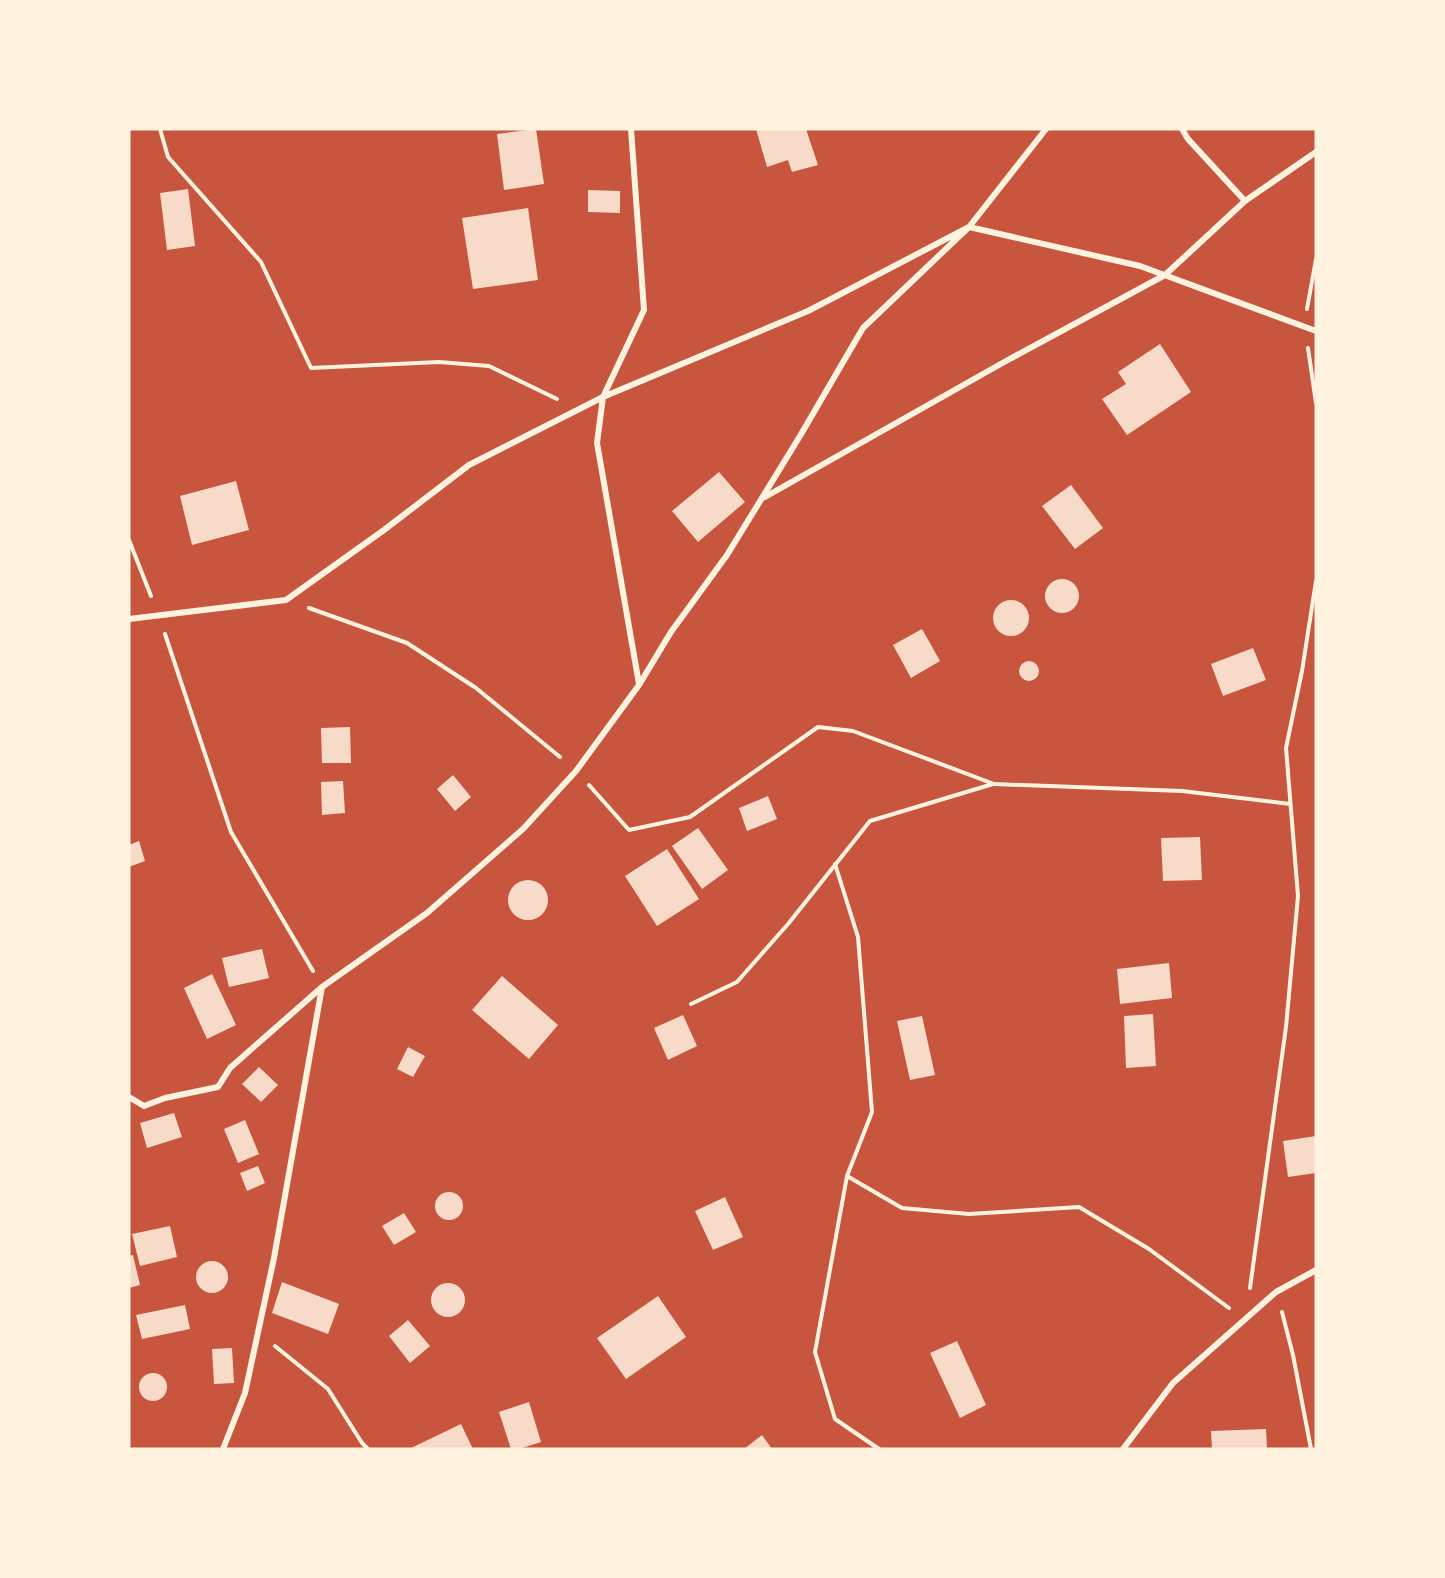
<svg xmlns="http://www.w3.org/2000/svg" width="1445" height="1578" font-family="Jost,sans-serif">
<style>
.building{fill:#f7dbc8}
.lines{fill:none;stroke-linecap:round;stroke-linejoin:round}
.path{stroke:#fff3e0;stroke-width:4}
.minor{stroke:#fff3e0;stroke-width:6}
</style>
<rect width="100%" height="100%" fill="#c8553d"/>
<path class="building" d="M536 129 544 184 504 190 497 134Z
M756 129H806L818 165 792 172 788 160 767 167Z
M188 189 195 246 167 250 160 193Z
M588 190 620 191V213L588 212Z
M528 208 538 280 473 289 462 218Z
M1160 344 1191 392 1127 435 1102 399 1126 384 1118 372Z
M719 472 745 502 698 542 672 511Z
M236 481 249 530 192 545 180 496Z
M1071 485 1103 528 1075 549 1042 506Z
M1045 596a17 17 0 1 1 34 0a17 17 0 1 1-34 0Z
M993 618a18 18 0 1 1 36 0a18 18 0 1 1-36 0Z
M922 629 940 661 911 678 893 645Z
M1253 648 1266 680 1223 696 1211 664Z
M1019 671a10 10 0 1 1 20 0a10 10 0 1 1-20 0Z
M350 727 351 763H322L321 728Z
M453 775 471 797 455 811 437 789Z
M343 781 345 813 322 815 321 782Z
M768 796 777 819 747 831 739 808Z
M698 828 728 870 702 889 672 846Z
M1200 837 1202 880 1163 881 1161 838Z
M139 841 145 861 129 867V845Z
M667 849 699 899 657 926 625 876Z
M508 900a20 20 0 1 1 40 0a20 20 0 1 1-40 0Z
M262 949 269 978 229 987 222 958Z
M1169 963 1172 998 1120 1004 1117 969Z
M212 974 236 1025 207 1039 184 988Z
M502 976 558 1025 529 1059 472 1010Z
M1153 1014 1156 1066 1126 1068 1124 1016Z
M683 1015 697 1046 668 1060 654 1028Z
M922 1016 935 1075 910 1080 897 1021Z
M408 1047 425 1056 413 1077 397 1069Z
M259 1067 278 1085 261 1102 242 1084Z
M174 1113 182 1137 147 1148 140 1123Z
M245 1120 259 1154 238 1163 224 1129Z
M1316 1136V1173L1288 1177 1283 1141Z
M258 1166 265 1183 247 1191 240 1173Z
M435 1206a14 14 0 1 1 28 0a14 14 0 1 1-28 0Z
M725 1197 743 1237 713 1250 695 1211Z
M404 1213 416 1232 394 1245 382 1226Z
M170 1226 177 1257 140 1266 132 1234Z
M133 1255 140 1285 129 1288V1256Z
M196 1277a16 16 0 1 1 32 0a16 16 0 1 1-32 0Z
M282 1282 339 1304 328 1334 272 1313Z
M431 1300a17 17 0 1 1 34 0a17 17 0 1 1-34 0Z
M658 1296 686 1337 626 1379 597 1338Z
M185 1305 190 1329 142 1339 136 1315Z
M408 1320 430 1346 410 1363 389 1336Z
M957 1341 986 1405 960 1418 930 1353Z
M232 1348 234 1383 214 1384 212 1349Z
M139 1387a14 14 0 1 1 28 0a14 14 0 1 1-28 0Z
M529 1402 541 1442 519 1449H511L499 1412Z
M461 1424 473 1449H409Z
M1266 1429 1267 1449H1212L1211 1431Z
M762 1435 772 1449H744Z"/>
<g class="lines">
<path class="path" d="M160 129 168 157 261 262 311 368 439 362 489 366 557 399
M1307 309 1316 259
M1308 348 1316 403
M129 540 151 596
M309 608 407 643 476 688 560 757
M165 634 231 832 313 971
M589 785 629 830 690 817 818 727 853 731 994 784 1182 791 1290 804
M835 864 858 937 872 1112 847 1176 815 1352 835 1419 879 1449
M691 1004 737 982 788 924 870 821 993 784
M847 1176 902 1208 969 1214 1079 1207 1149 1249 1229 1308
M1250 1288 1286 1027 1298 896 1286 748 1302 671 1316 581
M1282 1312 1293 1355 1311 1449
M275 1346 328 1389 362 1443 368 1449"/>
<path class="minor" d="M1182 129 1188 139 1245 201 1316 152
M765 497 1006 361 1165 275 1245 201
M129 619 286 600 384 530 469 465 603 397 644 310 631 129
M639 684 597 443 603 397 808 311 969 227 1140 266 1316 331
M129 1097 144 1106 165 1098 218 1087 230 1068 322 987 427 913 523 829 576 771 639 685 671 632 727 555 800 436 863 328 969 227 1046 129
M223 1449 245 1393 274 1258 322 987
M1123 1449 1173 1383 1276 1292 1316 1270"/>
</g>
<rect width="1445" height="1578" fill="none" stroke="#fff3e0" stroke-width="261"/>
</svg>
